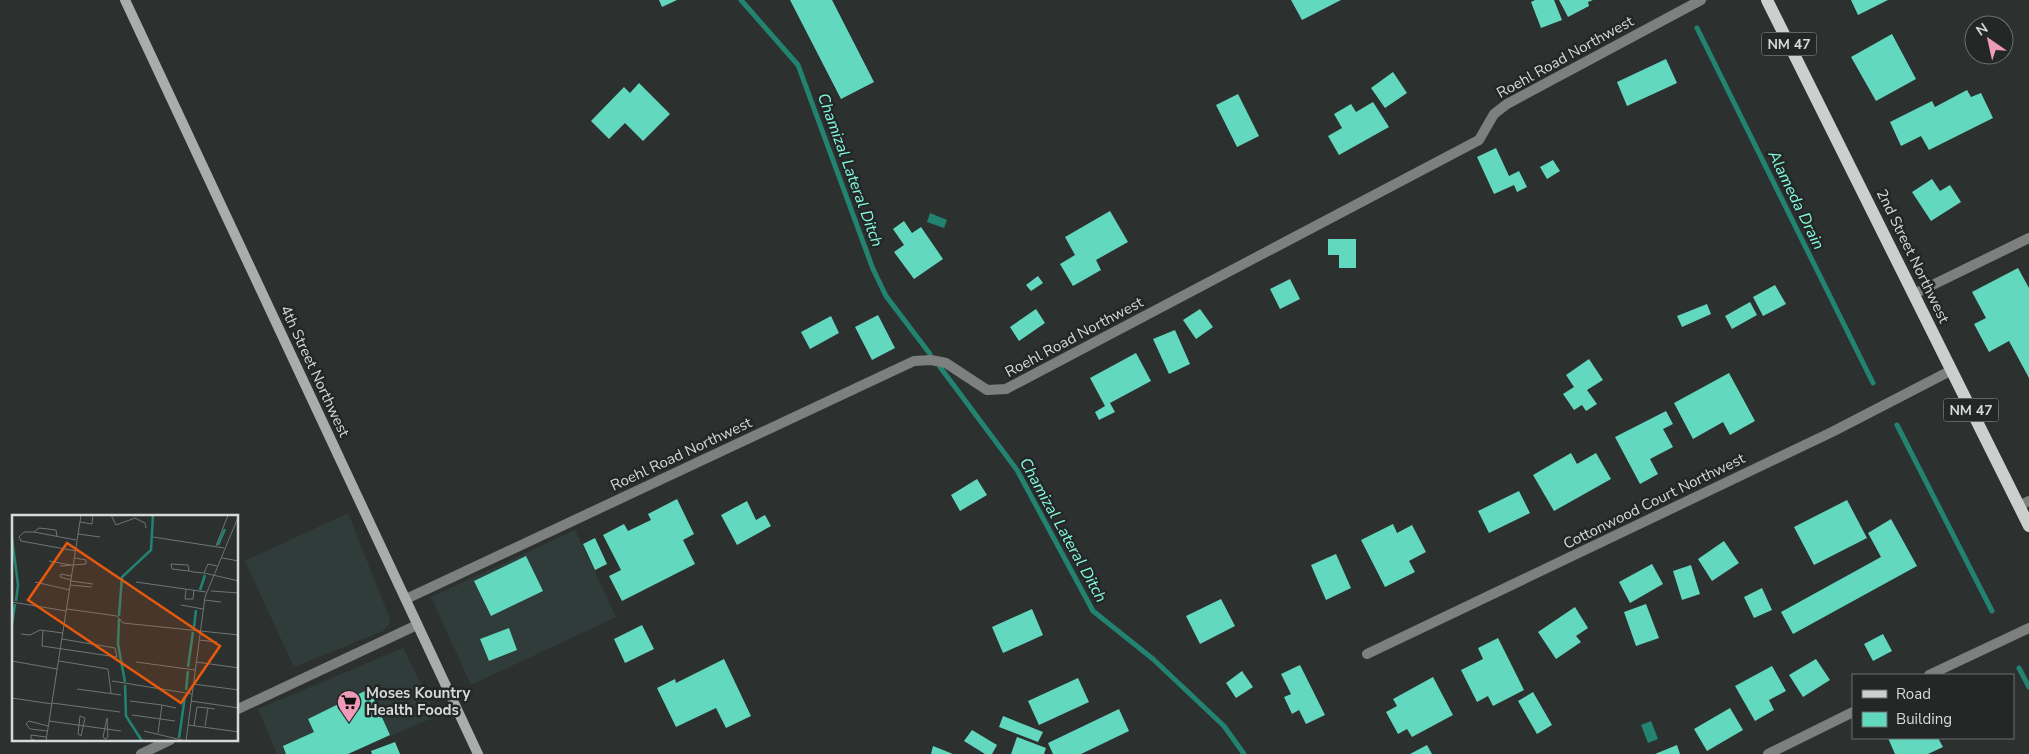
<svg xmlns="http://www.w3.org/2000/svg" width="2029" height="754" font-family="'Nunito Sans',sans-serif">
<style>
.built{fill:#303c39}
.water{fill:#238371}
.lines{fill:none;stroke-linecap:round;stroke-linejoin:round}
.stream{stroke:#238371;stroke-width:5}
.building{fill:#62d9bf}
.minor{stroke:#7d807f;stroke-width:10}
.secondary{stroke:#a9adac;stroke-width:10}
.primary{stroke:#cbd0cf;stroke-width:12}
.labels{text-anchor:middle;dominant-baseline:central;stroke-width:5;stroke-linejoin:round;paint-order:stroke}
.shield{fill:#232726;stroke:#a0a4a3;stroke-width:1}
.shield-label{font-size:14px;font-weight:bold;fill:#d6dad9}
.street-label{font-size:15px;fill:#d6dad9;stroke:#232726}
.poi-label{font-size:15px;font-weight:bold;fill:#d6dad9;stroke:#232726;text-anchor:start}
.water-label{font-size:16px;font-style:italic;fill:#85fce1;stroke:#232726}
.inset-river{fill:none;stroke:#238371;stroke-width:2.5}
.inset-road{fill:none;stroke:#707574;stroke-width:1}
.view{fill:#e8590c;fill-opacity:0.15;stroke:#e8590c;stroke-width:2.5}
.inset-edge{fill:none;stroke:#d6dad9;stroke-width:2.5}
</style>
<rect width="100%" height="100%" fill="#2c3130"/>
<path class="built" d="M348 513 390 619V624L383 631 294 667 245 561Z
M575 530 616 617 471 685 431 597Z
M403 648 437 716 349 754H277L258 709Z"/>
<path class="water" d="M930 213 947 220 944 228 927 222Z
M1651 721 1658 739 1648 743 1641 725Z"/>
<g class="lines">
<path class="stream" d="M741 0 798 65 873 269 886 296 930 354
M1697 28 1873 383
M940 367 1017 470 1093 611 1153 659 1224 726 1244 754
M1897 425 1992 611
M2019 668 2029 687"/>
</g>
<path class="building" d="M659 0H677L662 7Z
M790 0H832L874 82 841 99Z
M1291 0H1341L1302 20Z
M1535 0H1554L1562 20 1541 28 1531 2Z
M1559 0H1593L1588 2 1589 6 1568 17Z
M1851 0H1888L1858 15Z
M1892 34 1916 79 1876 101 1851 57Z
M1666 59 1677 83 1627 106 1617 82Z
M1393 72 1407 93 1385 108 1371 88Z
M639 83 670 114 643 141 625 123 609 139 591 121 624 87 630 93Z
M1967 90 1971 97 1981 93 1993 118 1929 150 1921 136 1901 146 1890 122 1932 101 1935 107Z
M1238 94 1259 136 1237 147 1216 105Z
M1373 102 1389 127 1339 155 1328 136 1342 128 1334 114 1351 104 1356 112Z
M1496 148 1509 176 1519 171 1527 187 1517 192 1514 185 1494 194 1477 157Z
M1553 160 1560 171 1547 179 1540 167Z
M1932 179 1940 191 1950 185 1961 202 1931 221 1912 192Z
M1110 211 1128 242 1096 260 1101 270 1073 286 1060 264 1075 255 1065 237Z
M904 221 912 233 921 227 943 259 914 279 894 252 904 245 893 229Z
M1328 239H1356V268H1339V255H1328Z
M2018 268 2029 288V378L2009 341 1989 352 1974 324 1986 318 1972 292Z
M1038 276 1043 283 1031 291 1026 285Z
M1290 279 1300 299 1280 309 1270 289Z
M1775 285 1786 304 1763 316 1753 297Z
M1750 302 1757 315 1732 329 1725 316Z
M1707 304 1711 314 1682 327 1677 316Z
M1036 309 1045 323 1019 341 1010 327Z
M1200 309 1213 327 1196 339 1183 320Z
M878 315 895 348 872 360 855 327Z
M831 316 839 333 810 349 801 332Z
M1175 330 1190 364 1169 374 1153 339Z
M1136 353 1151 381 1110 403 1115 412 1099 420 1095 412 1105 406 1090 378Z
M1589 359 1603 380 1587 390 1597 404 1586 411 1582 405 1574 410 1563 394 1574 387 1566 375Z
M1729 373 1755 421 1730 435 1723 422 1693 439 1674 403Z
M1666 411 1673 424 1663 429 1673 447 1650 459 1658 474 1640 484 1615 437Z
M1571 453 1577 464 1596 453 1611 479 1554 511 1533 475Z
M977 479 987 495 960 511 951 495Z
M1519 491 1530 513 1489 533 1478 511Z
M677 499 694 534 683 540 695 564 622 601 609 576 621 570 603 535 624 524 628 531 651 520 648 514Z
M1847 500 1867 538 1814 565 1794 527Z
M747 501 756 520 765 515 771 526 737 545 721 515Z
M1891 519 1917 566 1793 634 1781 612 1881 557 1868 533Z
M1393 524 1397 533 1412 525 1426 552 1409 561 1415 572 1385 587 1361 540Z
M595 538 607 564 595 570 583 544Z
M1724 541 1739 563 1712 581 1698 559Z
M1336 554 1351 588 1326 600 1311 565Z
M526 556 543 591 491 616 474 581Z
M1652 564 1663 584 1630 603 1619 582Z
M1691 565 1700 594 1682 600 1673 571Z
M1762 588 1772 610 1754 618 1744 597Z
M1221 599 1235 626 1200 644 1186 616Z
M1646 604 1659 638 1636 646 1624 612Z
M1575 607 1588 628 1576 636 1581 642 1556 659 1538 632Z
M1032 609 1043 635 1003 653 992 627Z
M642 625 654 649 625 663 614 639Z
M509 628 517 650 489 661 480 639Z
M1883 634 1892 651 1873 661 1864 644Z
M1498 638 1524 690 1493 706 1488 696 1477 702 1461 670 1483 659 1478 648Z
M724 659 751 716 726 728 716 708 676 727 657 688 675 679 676 683Z
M1816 659 1830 680 1803 697 1789 675Z
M1300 665 1325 715 1306 724 1299 710 1292 714 1284 697 1291 694 1281 674Z
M1772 666 1786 691 1769 700 1774 710 1755 721 1735 686Z
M1242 671 1253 687 1236 698 1226 683Z
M1433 677 1453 715 1412 737 1407 729 1398 734 1386 712 1397 706 1393 699Z
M1078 678 1089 702 1039 725 1028 701Z
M369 689 390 735 348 754H286L283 746 314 732 308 719Z
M1533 692 1552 725 1537 734 1518 701Z
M1730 708 1743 730 1707 751 1694 729Z
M1119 709 1129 731 1081 754H1053L1048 743Z
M1003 716 1043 732 1038 742 999 727Z
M972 730 997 745 992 754H985L964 741Z
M1017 737 1046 748 1044 754H1011Z
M1888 738H1938L1943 747 1928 754H1895Z
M395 742 400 754H372L371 751Z
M1427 745 1432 754H1410Z
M1677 745 1680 754H1655Z
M933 746 953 754H931Z"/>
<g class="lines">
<path class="minor" d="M1914 294 2029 238
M2019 506 2029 501
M406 599 914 361 931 360 946 363 987 390 1006 389 1479 140 1494 114 1507 104 1701 0
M1367 654 1832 432 1952 370
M1929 675 2029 628
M238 709 417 625
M141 754 170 740
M1768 754 1853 712"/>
<path class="secondary" d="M125 0 478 754"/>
<path class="primary" d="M1767 0 2029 526"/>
</g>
<defs>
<g id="supermarket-pin" transform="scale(1.25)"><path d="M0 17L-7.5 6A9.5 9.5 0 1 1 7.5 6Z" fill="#ef9ab8" stroke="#232726"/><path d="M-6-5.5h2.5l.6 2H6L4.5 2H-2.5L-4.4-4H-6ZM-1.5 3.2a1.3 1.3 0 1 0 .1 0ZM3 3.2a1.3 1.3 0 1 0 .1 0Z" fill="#111"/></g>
</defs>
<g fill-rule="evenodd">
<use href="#supermarket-pin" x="349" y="702"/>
</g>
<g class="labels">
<g class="shield">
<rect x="1761.5" y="32.5" width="55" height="23" rx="4"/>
<rect x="1943.5" y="398.5" width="55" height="23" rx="4"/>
</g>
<g class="shield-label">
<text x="1789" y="44">NM 47</text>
<text x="1971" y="410">NM 47</text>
</g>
<g class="street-label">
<text transform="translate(1565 57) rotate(-29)">Roehl Road Northwest</text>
<text transform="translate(1913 256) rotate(64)">2nd Street Northwest</text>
<text transform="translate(1074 337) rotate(-28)">Roehl Road Northwest</text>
<text transform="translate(315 371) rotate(65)">4th Street Northwest</text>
<text transform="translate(681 454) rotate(-25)">Roehl Road Northwest</text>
<text transform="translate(1654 501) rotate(-26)">Cottonwood Court Northwest</text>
</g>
<g class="poi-label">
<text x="366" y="693">Moses Kountry<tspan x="366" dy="17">Health Foods</tspan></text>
</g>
<g class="water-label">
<text transform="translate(850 170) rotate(70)">Chamizal Lateral Ditch</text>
<text transform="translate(1796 200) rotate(64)">Alameda Drain</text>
<text transform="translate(1063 530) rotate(61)">Chamizal Lateral Ditch</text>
</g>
</g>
<g transform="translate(12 515)">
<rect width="226" height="226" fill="#2c3130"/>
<path class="inset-river" d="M0 23 6 70 4 86M206 30 213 14M188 75 193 60M107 101 110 62 139 35 141 0M107 104 106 129 113 167M0 109 3 89M182 112 184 95M176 152 181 117M113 170 114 201 130 226M174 175 176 156M167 223 173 181"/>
<path class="inset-road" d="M99 0 104 10 123 3 133 8 134 13M68 7 80 9 81 0M22 17 27 13 44 15 45 21M66 19 88 22M141 22 212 33M204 31 216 0M64 36 9 26 7 22 12 17H22L64 25M210 43 227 46M37 46 59 50M48 51 74 49V45L63 43M205 51 196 49 192 58 227 66M177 56 176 50 159 49 160 54 177 56 181 57 192 58M59 61 49 59 48 62 59 65M59 66 81 69M23 67 58 75M124 67 194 77M58 70 80 72M174 74 173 84H181L182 75M199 76 227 78M192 85 209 87M0 87 54 96M169 90 191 94M55 94 105 101 111 108 227 120M31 115 30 131 105 142 103 133 50 124M9 119 18 120 28 115 51 118M187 125 205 127M0 146 45 154M47 146 96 154 99 178M124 147 183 155M184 147 227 153M100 166 180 179M181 169 227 175M65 174 109 180M0 183 40 189M118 186 150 190M179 186 227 193M40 188 108 197M120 200 163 206M68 201 73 203 69 221 66 219ZM95 203 96 222 93 224 91 222ZM37 206 109 216M176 210 227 217M182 211 185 192 196 193M193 211 196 193 203 194M36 216 18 214 14 209 17 206 36 211M132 216 174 226M146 218 150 190 164 193M25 226 19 224V220L34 222M34 226 69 0M174 226 193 82 227 0"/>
<path class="view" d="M55 28 208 131 169 188 16 85Z"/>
<rect width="226" height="226" class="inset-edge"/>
</g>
<rect x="1852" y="674" width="162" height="65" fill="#232726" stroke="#6b6f6e"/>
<rect x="1862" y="690" width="25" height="8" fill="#cbd0cf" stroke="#6b6f6e"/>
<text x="1896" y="699" font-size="15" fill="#d6dad9">Road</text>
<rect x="1862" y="712" width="25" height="15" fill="#62d9bf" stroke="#6b6f6e"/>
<text x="1896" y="724" font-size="15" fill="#d6dad9">Building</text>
<g transform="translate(1989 40) rotate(326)"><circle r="24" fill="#232726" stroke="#6b6f6e"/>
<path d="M0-4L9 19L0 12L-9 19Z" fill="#ef9ab8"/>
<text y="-8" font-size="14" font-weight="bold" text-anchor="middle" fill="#d6dad9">N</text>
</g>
</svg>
